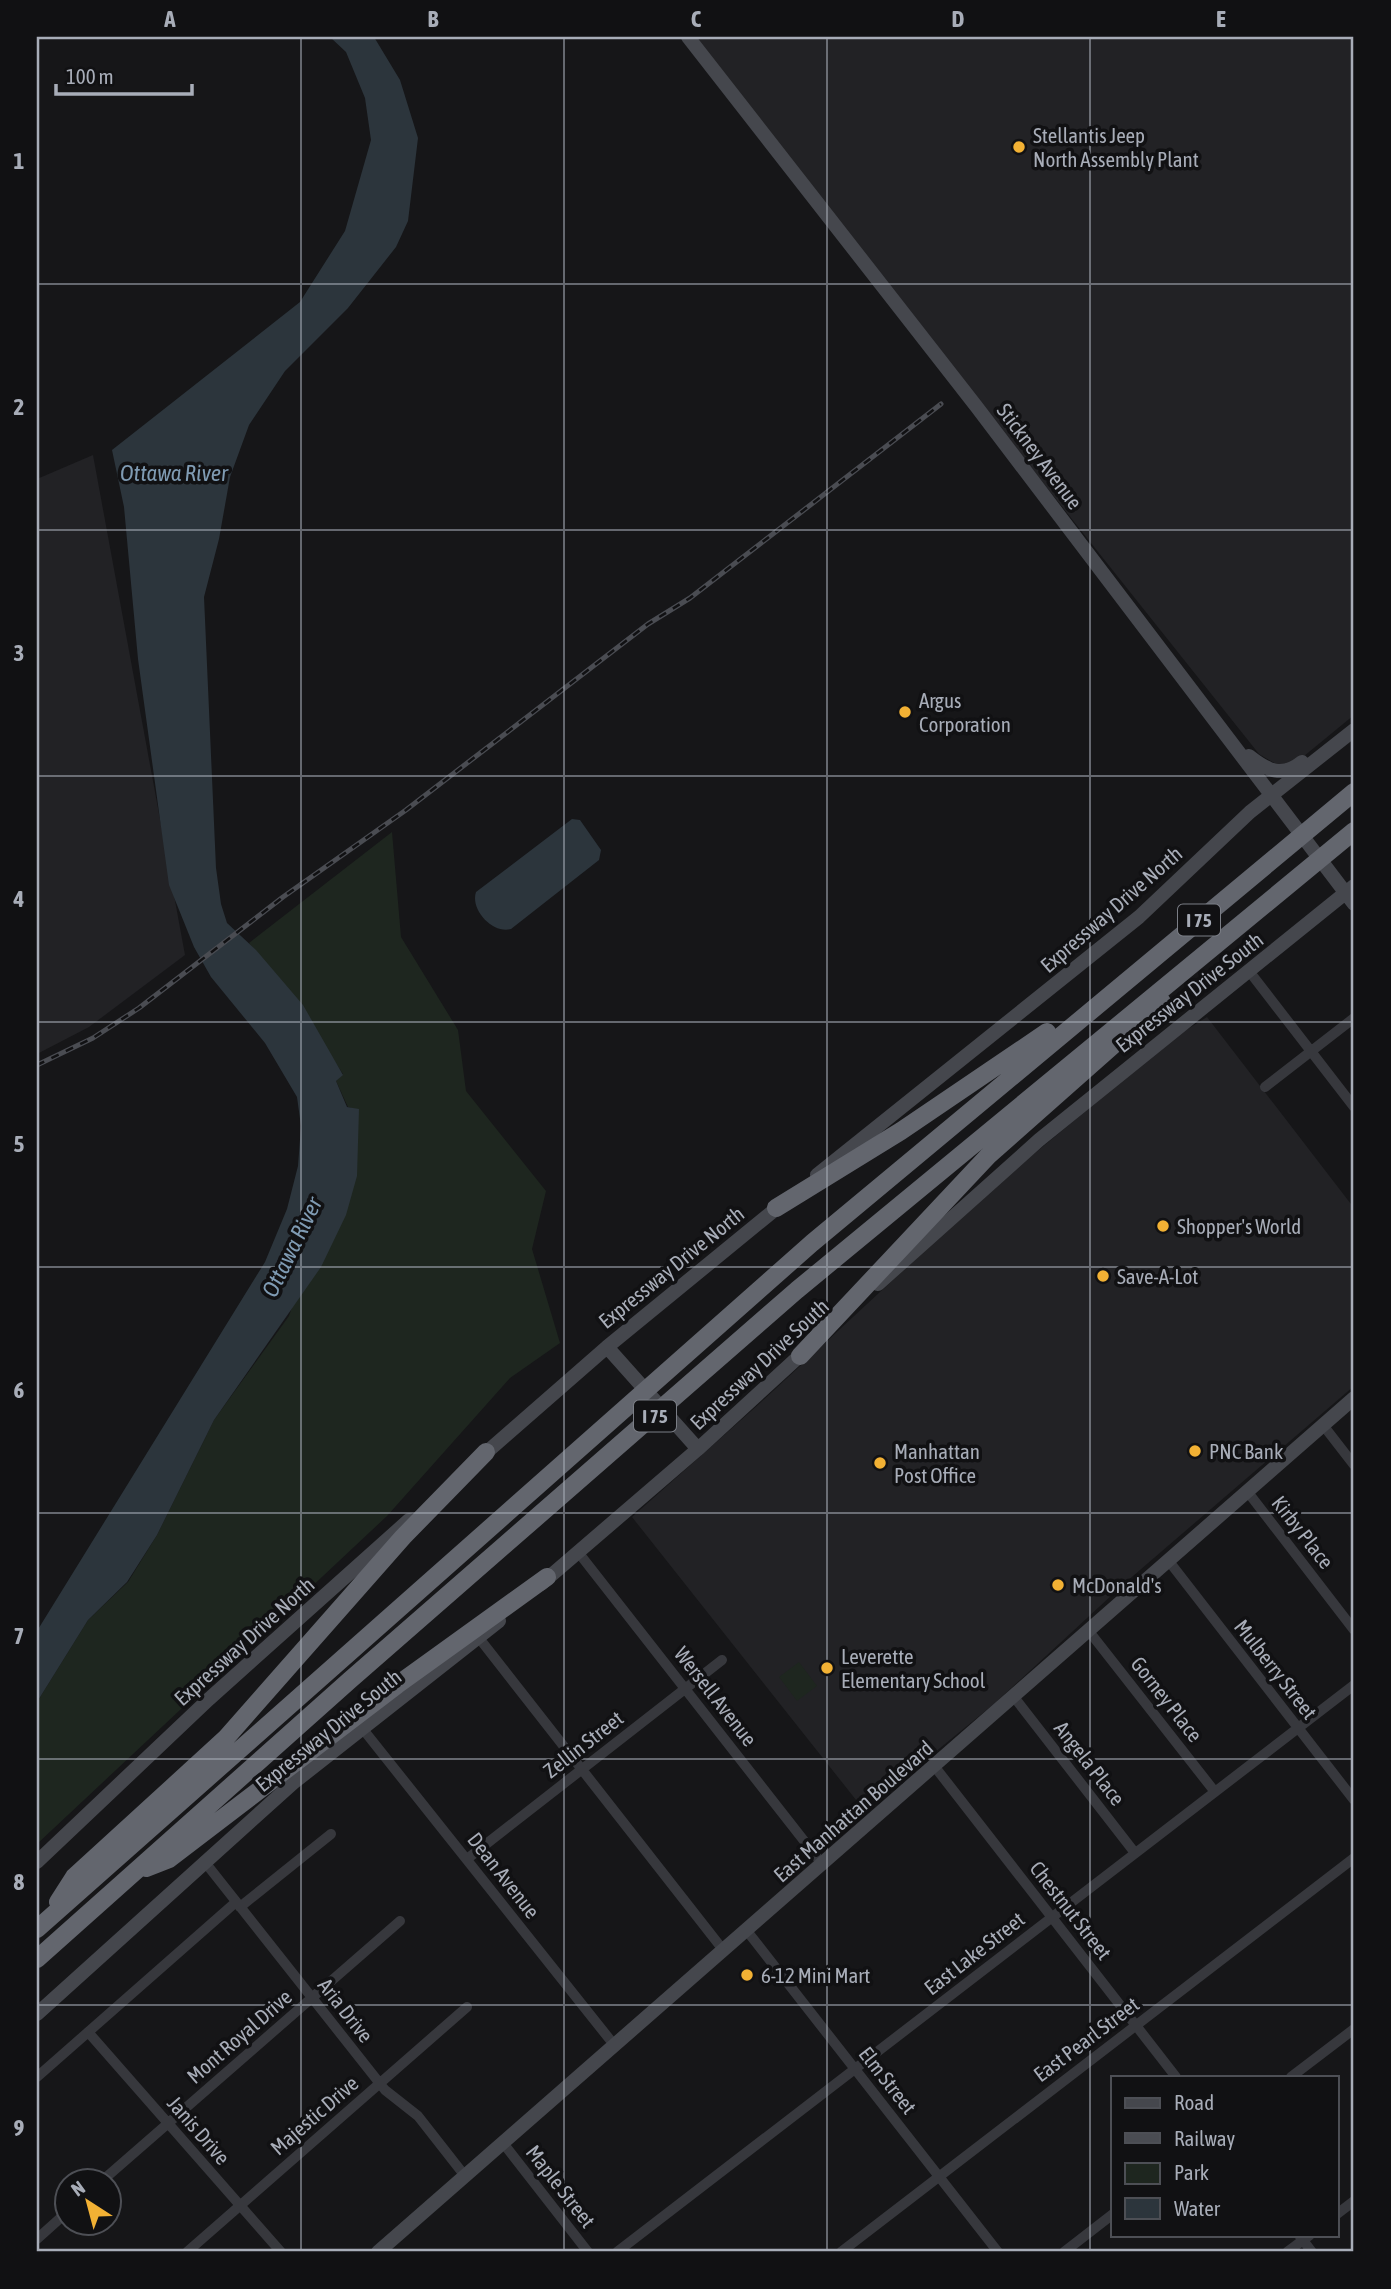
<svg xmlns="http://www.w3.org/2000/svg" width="1391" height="2289" font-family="'Asap Condensed',sans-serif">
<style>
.built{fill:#222225}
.green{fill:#1e261f}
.water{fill:#2c353c}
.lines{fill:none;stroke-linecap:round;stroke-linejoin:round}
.street{stroke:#37383d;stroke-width:10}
.secondary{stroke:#45474d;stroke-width:14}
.highway{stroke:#63666e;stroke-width:18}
.rail-casing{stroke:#4a4c52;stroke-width:5}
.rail{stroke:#111113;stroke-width:2.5;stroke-dasharray:8;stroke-linecap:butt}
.grid{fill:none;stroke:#a8adb8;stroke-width:2;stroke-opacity:0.55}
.poi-dot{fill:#f2b134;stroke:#111113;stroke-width:2.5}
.labels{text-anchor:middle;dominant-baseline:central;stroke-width:7;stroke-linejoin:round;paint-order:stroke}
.shield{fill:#111113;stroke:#7b7e86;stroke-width:2}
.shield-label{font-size:19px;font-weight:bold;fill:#a8adb8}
.poi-label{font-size:21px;fill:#a8adb8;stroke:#111113;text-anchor:start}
.street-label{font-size:21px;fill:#a8adb8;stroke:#111113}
.water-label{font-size:23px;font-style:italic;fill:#7f9bb3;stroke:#111113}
.neatline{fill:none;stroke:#a8adb8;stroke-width:2.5}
.grid-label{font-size:23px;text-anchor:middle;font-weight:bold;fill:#a8adb8}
</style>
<rect width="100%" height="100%" fill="#161618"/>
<path class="built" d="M688 37H1354V715L1298 761 1281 767 1259 754Z
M93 455 185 955 89 1027 37 1054V479Z
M1207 1017 1354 1208V1386L1126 1582 994 1704 864 1810 632 1517 759 1404 988 1192 1175 1037Z"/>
<path class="green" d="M392 832 401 937 458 1030 466 1091 546 1191 532 1249 560 1343 510 1378 387 1516 37 1844V1702L88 1620 128 1582 157 1535 214 1420 289 1316 359 1110 348 1107 336 1081 343 1074 281 982 249 943Z
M799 1662 817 1686 797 1701 779 1677Z"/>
<path class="water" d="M330 37H374L400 80 418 138 408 221 396 247 348 308 285 371 249 425 230 477 219 539 204 597 216 868 221 904 227 923 256 950 303 1005 343 1075 336 1081 347 1107 359 1109 357 1176 346 1215 321 1267 214 1420 157 1535 127 1582 88 1620 37 1702V1631L265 1262 287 1209 298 1166 301 1126 297 1097 265 1043 211 977 194 947 169 885 138 659 124 507 112 450 300 302 345 231 371 140 365 98 346 52Z
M572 819 580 820 601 850 599 860 511 929C493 934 470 910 476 892Z"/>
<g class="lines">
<path class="street" d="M1249 971 1354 1107
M1265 1087 1354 1018
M1323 1425 1354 1465
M1247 1491 1354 1630
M578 1552 823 1865
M1168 1560 1354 1800
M1088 1630 1215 1792
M479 1638 724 1951
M1014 1697 1135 1853
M362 1728 615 2046
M935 1767 1176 2077
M467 1859 722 1660
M204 1861 385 2090 418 2116 465 2176
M240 1907 331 1834
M747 1931 998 2252
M88 2032 281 2252
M37 2077 236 1902
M1291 2077 1354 2029
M503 2143 588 2252
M103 2180 400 1921
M1337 2214 1354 2201
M1299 2235 1312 2252
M37 2239 66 2213
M187 2252 467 2007
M617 2252 1354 1685
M841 2252 1354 1858
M1064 2252 1113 2214
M1287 2252 1310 2235"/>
<path class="secondary" d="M688 37 976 406 1354 904
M1249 756C1268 771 1282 778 1302 762
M817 1175 1139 917 1250 812 1354 730
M878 1284 1039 1140 1354 886
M607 1347 698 1449
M480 1458 607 1347 783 1203
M541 1584 698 1449 806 1350
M37 1862 209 1699 409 1520
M37 2014 293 1783 499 1621
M378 2252 1354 1398"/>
<path class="highway" d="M776 1208 901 1131 1047 1032
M800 1356 988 1156 1162 1002
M146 1868 169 1859 397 1685 547 1577
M58 1902 74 1877 226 1738 403 1537 486 1452
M37 1929 812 1243 1354 792
M37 1959 350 1680 797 1290 1354 831"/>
<g class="rail-casing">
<path id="rail" d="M37 1065 93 1038 139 1008 283 897 406 810 648 624 690 598 941 404"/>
</g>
<use href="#rail" class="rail"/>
</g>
<path class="grid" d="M301 37V2252M564 37V2252M827 37V2252M1090 37V2252M37 284H1354M37 530H1354M37 776H1354M37 1022H1354M37 1267H1354M37 1513H1354M37 1759H1354M37 2005H1354"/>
<g class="poi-dot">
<circle cx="1019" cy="147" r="7"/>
<circle cx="905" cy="712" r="7"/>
<circle cx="1163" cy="1226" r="7"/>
<circle cx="1103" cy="1276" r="7"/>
<circle cx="1195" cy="1451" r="7"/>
<circle cx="880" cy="1463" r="7"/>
<circle cx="1058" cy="1585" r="7"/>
<circle cx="827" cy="1668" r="7"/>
<circle cx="747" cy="1975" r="7"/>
</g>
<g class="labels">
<g class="shield">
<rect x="1178" y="904.5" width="42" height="31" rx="5"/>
<rect x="634" y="1400.5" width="42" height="31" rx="5"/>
</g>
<g class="shield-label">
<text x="1199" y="920">I 75</text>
<text x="655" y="1416">I 75</text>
</g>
<g class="poi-label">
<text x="1033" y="135">Stellantis Jeep<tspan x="1033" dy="24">North Assembly Plant</tspan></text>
<text x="919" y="700">Argus<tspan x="919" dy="24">Corporation</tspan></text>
<text x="1177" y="1226">Shopper's World</text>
<text x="1117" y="1276">Save-A-Lot</text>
<text x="894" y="1451">Manhattan<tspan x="894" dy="24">Post Office</tspan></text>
<text x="1209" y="1451">PNC Bank</text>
<text x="1072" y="1585">McDonald's</text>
<text x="841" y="1656">Leverette<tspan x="841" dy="24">Elementary School</tspan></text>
<text x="761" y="1975">6-12 Mini Mart</text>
</g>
<g class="street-label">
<text transform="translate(1040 456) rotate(53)">Stickney Avenue</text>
<text transform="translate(1111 909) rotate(-41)">Expressway Drive North</text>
<text transform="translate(1189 992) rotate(-38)">Expressway Drive South</text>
<text transform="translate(671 1267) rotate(-39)">Expressway Drive North</text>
<text transform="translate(759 1364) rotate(-43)">Expressway Drive South</text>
<text transform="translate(1303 1532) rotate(52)">Kirby Place</text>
<text transform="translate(244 1641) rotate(-42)">Expressway Drive North</text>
<text transform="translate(1276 1669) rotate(52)">Mulberry Street</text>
<text transform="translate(716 1696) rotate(52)">Wersell Avenue</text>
<text transform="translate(1167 1699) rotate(52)">Gorney Place</text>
<text transform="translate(328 1730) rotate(-39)">Expressway Drive South</text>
<text transform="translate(583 1744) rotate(-38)">Zellin Street</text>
<text transform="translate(1090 1763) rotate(52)">Angela Place</text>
<text transform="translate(853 1811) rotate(-41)">East Manhattan Boulevard</text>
<text transform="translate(504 1875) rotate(52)">Dean Avenue</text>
<text transform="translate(1071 1910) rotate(52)">Chestnut Street</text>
<text transform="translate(974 1953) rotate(-38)">East Lake Street</text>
<text transform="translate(346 2010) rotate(52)">Aria Drive</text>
<text transform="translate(239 2036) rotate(-41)">Mont Royal Drive</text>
<text transform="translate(1086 2039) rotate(-37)">East Pearl Street</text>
<text transform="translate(888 2080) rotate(52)">Elm Street</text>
<text transform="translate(314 2115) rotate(-41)">Majestic Drive</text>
<text transform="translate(199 2130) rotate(49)">Janis Drive</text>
<text transform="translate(561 2186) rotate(52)">Maple Street</text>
</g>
<g class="water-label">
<text x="174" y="473">Ottawa River</text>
<text transform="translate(292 1247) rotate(-64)">Ottawa River</text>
</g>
</g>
<rect width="1391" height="2289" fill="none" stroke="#111113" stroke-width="77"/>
<rect x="1111" y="2076" width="228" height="161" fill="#111113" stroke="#4d4f55" stroke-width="2"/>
<rect x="1125" y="2098" width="35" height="10" fill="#45474d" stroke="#4d4f55" stroke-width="2"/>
<text x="1174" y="2110" font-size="21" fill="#a8adb8">Road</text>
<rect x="1125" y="2133" width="35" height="10" fill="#4a4c52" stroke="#4d4f55" stroke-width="2"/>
<text x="1174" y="2146" font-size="21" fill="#a8adb8">Railway</text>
<rect x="1125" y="2163" width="35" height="21" fill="#1e261f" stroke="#4d4f55" stroke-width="2"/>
<text x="1174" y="2180" font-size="21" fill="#a8adb8">Park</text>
<rect x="1125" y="2198" width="35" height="21" fill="#2c353c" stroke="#4d4f55" stroke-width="2"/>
<text x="1174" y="2216" font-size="21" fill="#a8adb8">Water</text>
<g transform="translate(88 2202) rotate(324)"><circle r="33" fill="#111113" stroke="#4d4f55" stroke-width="2"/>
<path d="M0-5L12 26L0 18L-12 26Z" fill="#f2b134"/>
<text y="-10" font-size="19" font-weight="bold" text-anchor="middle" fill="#a8adb8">N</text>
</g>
<path d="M56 84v10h136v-10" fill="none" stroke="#a8adb8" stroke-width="3.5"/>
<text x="66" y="84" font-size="21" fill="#a8adb8" stroke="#111113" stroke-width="5" paint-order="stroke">100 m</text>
<rect x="38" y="38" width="1314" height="2212" class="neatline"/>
<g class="grid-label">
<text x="170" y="27">A</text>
<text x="433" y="27">B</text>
<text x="696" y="27">C</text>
<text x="958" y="27">D</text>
<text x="1221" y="27">E</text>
<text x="19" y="169">1</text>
<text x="19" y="415">2</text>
<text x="19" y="661">3</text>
<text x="19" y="907">4</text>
<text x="19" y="1152">5</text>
<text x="19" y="1398">6</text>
<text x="19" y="1644">7</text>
<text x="19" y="1890">8</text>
<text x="19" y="2136">9</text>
</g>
</svg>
